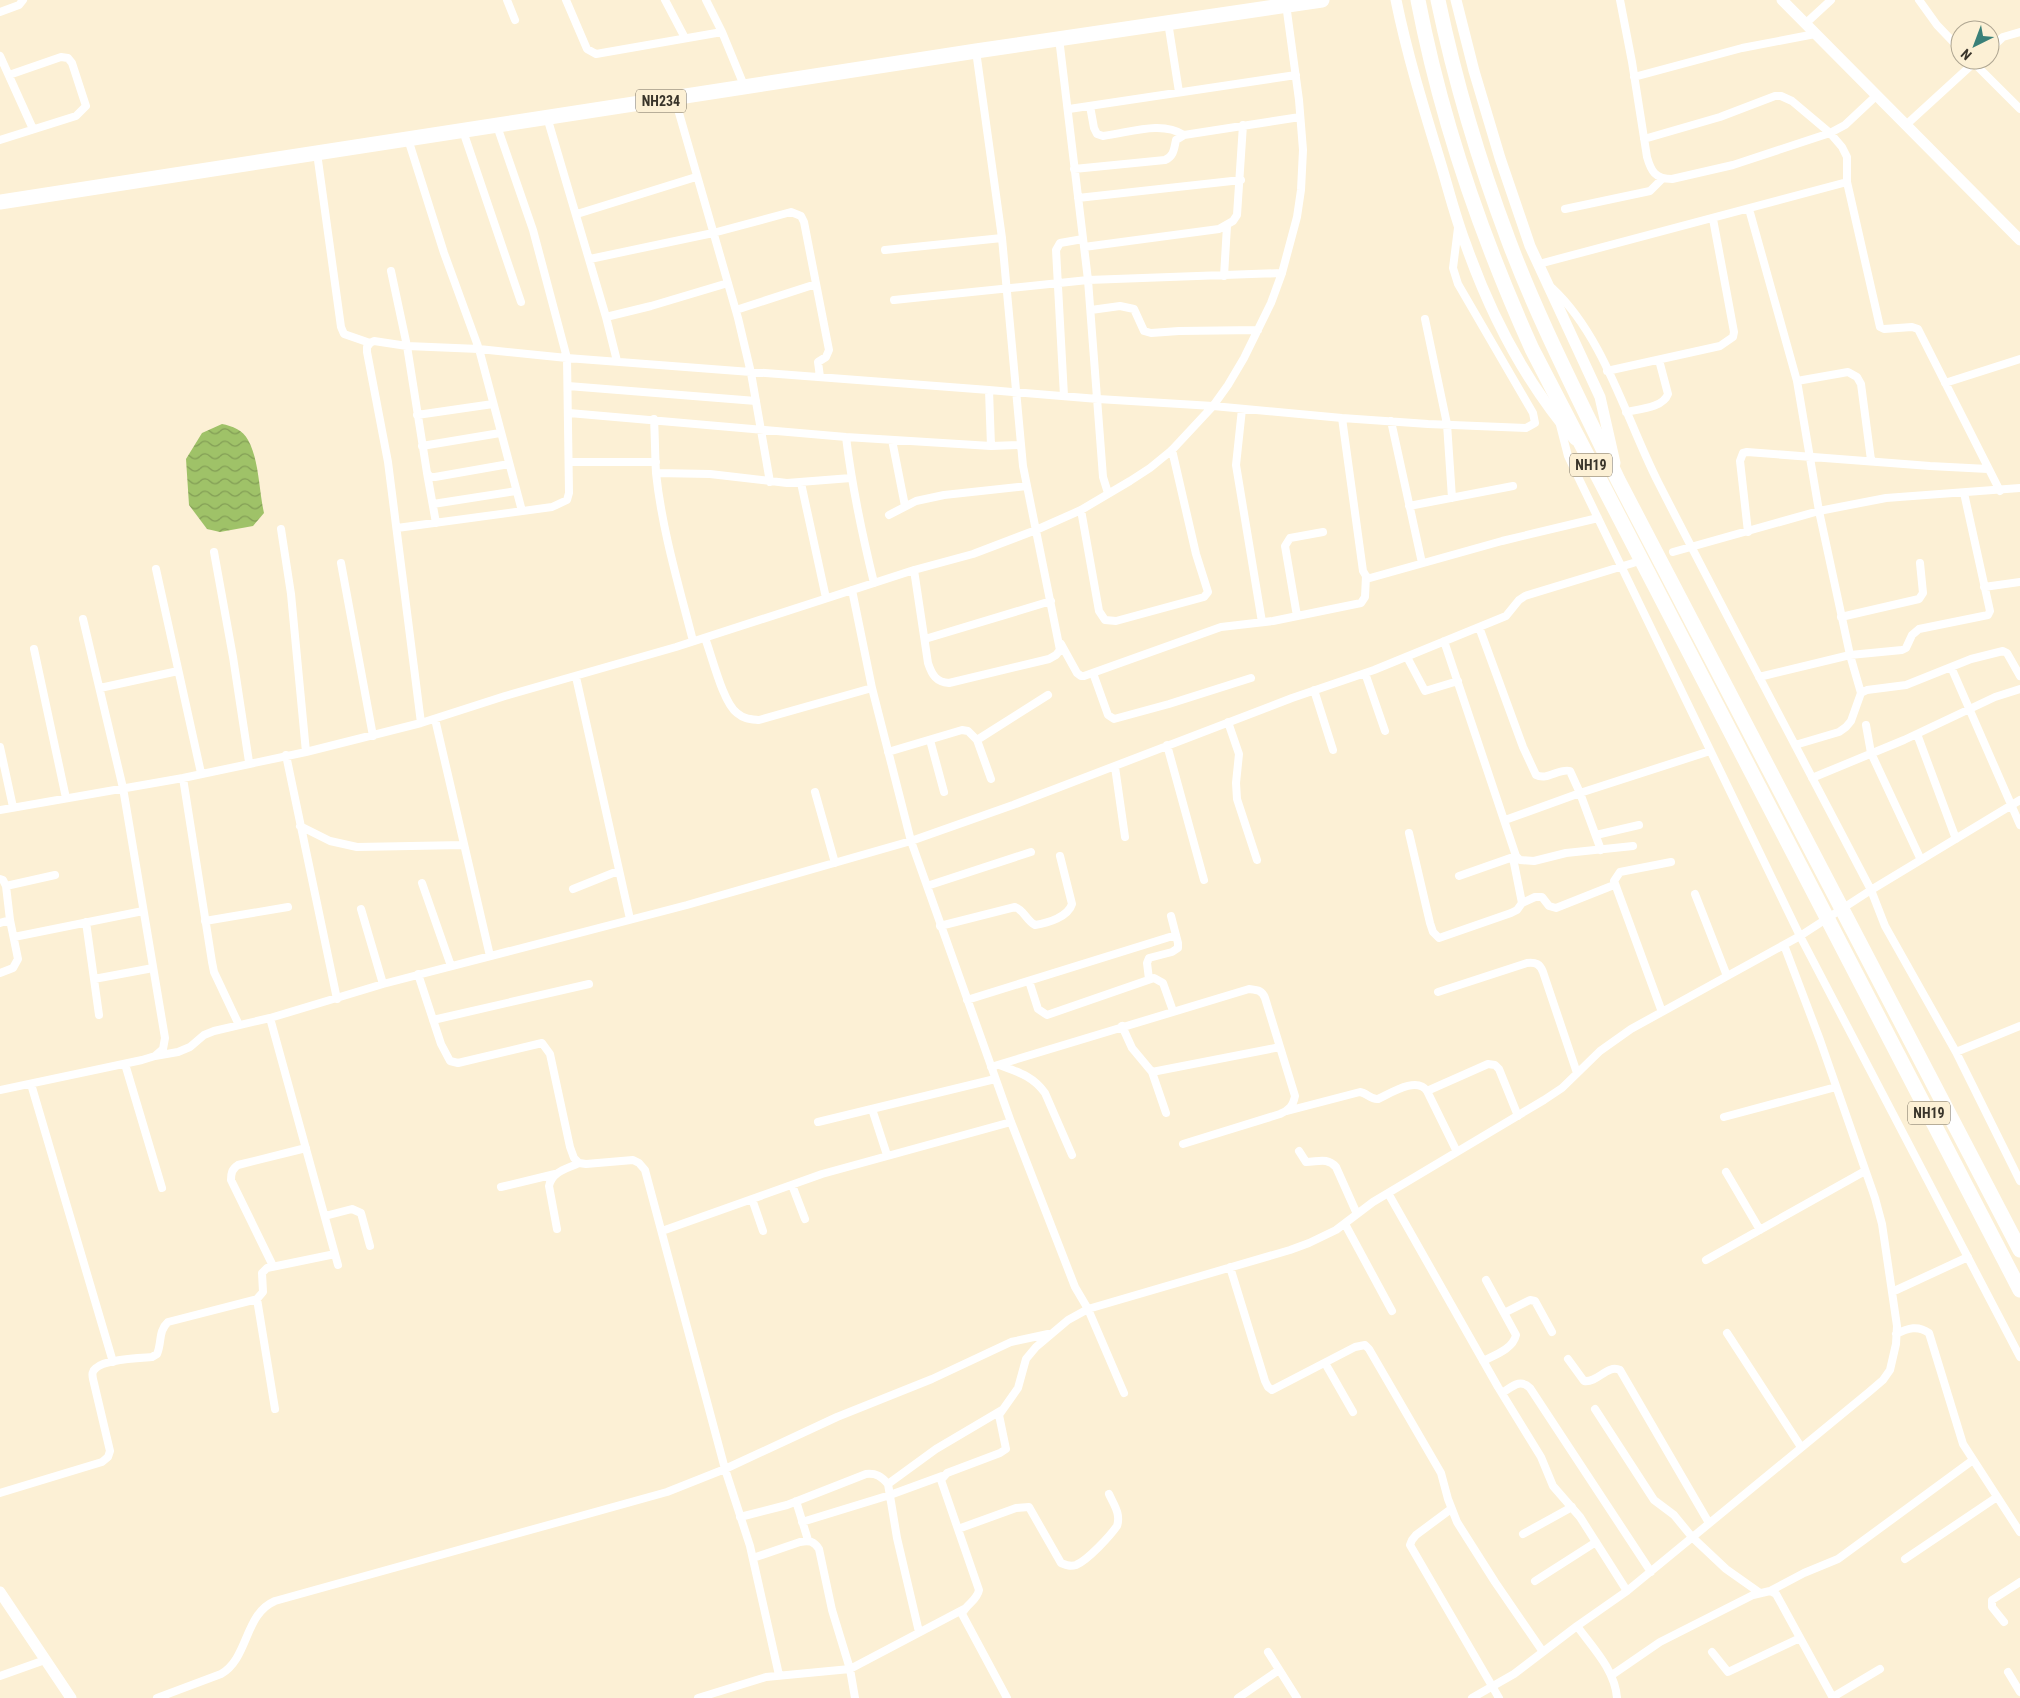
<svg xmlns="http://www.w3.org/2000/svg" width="2020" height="1698" font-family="'Roboto Condensed',sans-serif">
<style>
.water{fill:url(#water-waves)}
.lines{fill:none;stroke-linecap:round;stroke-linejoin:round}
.street{stroke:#fff;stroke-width:8}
.secondary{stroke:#fff;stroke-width:11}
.highway{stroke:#fff;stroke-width:15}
.labels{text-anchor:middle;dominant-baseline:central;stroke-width:5;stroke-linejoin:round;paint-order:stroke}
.shield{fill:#fcf0d5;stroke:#746c5d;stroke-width:1}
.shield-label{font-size:14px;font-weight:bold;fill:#39342a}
</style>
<defs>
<pattern id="water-waves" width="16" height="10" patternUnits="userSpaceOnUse" patternTransform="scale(1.25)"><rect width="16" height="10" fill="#9fc268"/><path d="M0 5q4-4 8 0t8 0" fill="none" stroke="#839e56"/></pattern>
</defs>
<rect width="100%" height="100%" fill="#fcf0d5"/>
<path class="water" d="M222 424C232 426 243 430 248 440 259 459 259 491 264 513L253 526 220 532 207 529 189 505 186 459 202 433Z"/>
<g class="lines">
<path class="street" d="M507 0 515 20
M566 0 587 49 596 54 722 32
M665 0 685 38
M706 0 722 32 745 88
M1620 0 1632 62 1647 157C1651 171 1655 179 1672 179L1733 165 1830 133 1845 125 1877 95
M1919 0 1937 25 1960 49
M0 12 19 5 23 0
M1168 22 1179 92
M1805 24 1831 0
M1059 38 1088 280 1103 477 1108 493
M1990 49 2003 37 2020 32
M0 56 33 129
M1972 61 2020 109
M1634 77 1742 48 1815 34
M675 99 738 318 751 373 770 482
M1090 106 1094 128 1097 134 1103 136C1129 133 1161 120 1184 135
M1069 109 1296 75
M547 117 606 317 617 361
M1907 124 1977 60
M463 131 521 302
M408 139 444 253 479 349 522 511
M1644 139 1720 117 1775 96H1781L1792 101 1830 133 1842 147 1847 157V182L1880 327 1884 329 1912 327 1918 329 2000 491
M0 140 76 116 86 106 72 63 68 58 61 57 9 75
M317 153 341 327 344 334 370 343
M1074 169 1165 160C1174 156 1174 149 1176 140L1184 135 1300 117
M1078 198 1241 180
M1565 209 1650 191 1662 179
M1749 209 1797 381 1819 511 1850 655 1861 693
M577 214 696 177
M1084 247 1219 229 1233 221 1237 215 1243 125
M885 250 1002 238
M590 259 713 233 791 212 801 216 804 222 829 350 826 357 818 362 820 377
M1539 264 1847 182
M391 271 407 346 427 473 430 477H435L509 464
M1224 276 1227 226
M1552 288C1604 336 1626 419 1658 482 1728 619 1800 754 1871 890L1885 926 1956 1052 2020 1181
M894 300 1088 280 1282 273
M736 310 816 284
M1091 310 1120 306 1134 309 1144 331 1151 333 1179 331 1258 330
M606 317 651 306 728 283
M1425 319 1447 424 1452 498
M1607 371 1720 346 1733 337 1734 332 1713 219
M1797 381 1848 372 1857 377 1861 384 1871 460
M1945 383 2020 359
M568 386 756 401
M989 390 991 446
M1064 396 1056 250 1060 243 1083 239
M1242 409 1236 465 1262 622
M1626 412C1639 409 1663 408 1668 394L1659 360
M569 413 846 437 991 446 1021 445
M417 415 493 404
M1342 418 1363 571 1366 576 1370 578 1502 541 1598 518
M654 419C655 437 655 455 656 473 662 530 679 586 693 641
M1391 421 1422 563
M1560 425 1568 456 1580 481 1800 936 2020 1357
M846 437C852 487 862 534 874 583
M892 440 905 506
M422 446 500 433
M569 462H656
M427 473 436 523
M656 473 710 474 787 483 851 478
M801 483 826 598
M433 504 516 491
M1409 506 1513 486
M1081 510 1099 611 1105 620 1116 621 1204 597 1208 592 1196 554 1172 450
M889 515 916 501 944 495 1027 486
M397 528 552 507 567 500 569 493 567 358 533 230 497 126
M281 529 291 594 306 752
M1748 532 1740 461 1743 453 1747 452 1930 466 1988 469
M214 552 233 657 249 762
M1673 552 1819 511 1886 498 2020 488
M341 563 373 736
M156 569 201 773
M914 570 928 663C932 675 936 682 949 683L1049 659 1056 655 1060 650 1023 466 1002 238 976 51
M1984 587 2020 582
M852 590 872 688 911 841 1011 1122 1075 1287 1088 1309 1124 1393
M1297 616 1285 546 1290 538 1323 532
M1841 617 1919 599 1923 593 1920 563
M1479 627 1523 747 1536 775C1547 781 1559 768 1570 771L1580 793 1601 850
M705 638C712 656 723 703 737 713 744 719 750 719 759 720L872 688
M925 639 1051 601
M1444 641 1516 856 1520 860 1534 861 1566 853 1633 846
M1061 644 1077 673 1081 676H1084L1221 627 1273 621 1361 603 1365 597 1366 576
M34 649 66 798
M1407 657 1425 691 1458 681
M1951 667 2020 825
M1093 673 1108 715 1114 719 1169 704 1251 678
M1365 673 1385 731
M576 677 630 919
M1759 677 1850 655 1902 650 1906 648 1912 635 1919 629 1988 615 1990 611 1964 493
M100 688 178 671
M1314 690 1333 750
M435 719 490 956
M1228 722 1239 754 1236 783 1237 799 1257 860
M421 723 388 462 367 352V347L370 343 374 341 407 346 479 349 567 358 989 390 1098 399 1213 406 1342 418 1428 424 1526 428 1535 423 1533 413 1458 284 1453 268 1458 228
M1866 725 1871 753 1921 860
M1917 734 1956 839
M930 740 944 792
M977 740 1048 695
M1167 745 1204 880
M1795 745 1839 732 1846 727 1851 721 1861 693 1867 690 1906 685 1971 659 2003 651 2007 653 2020 676
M0 747 13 807
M888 752 962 730 968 731 977 740 991 779
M286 755 337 999
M1115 767 1125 837
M183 778 212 962 214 972 239 1025
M1812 778 1904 740 1995 697 2020 689
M815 792 835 863
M0 810 183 778 306 752 421 723 505 696 676 647 914 570 973 554 1036 530 1081 510 1130 481 1150 468 1172 450 1213 406 1228 385 1244 358 1271 303 1282 273 1297 217 1301 190 1303 150 1299 100 1286 4
M1505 820 1580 793 1710 751
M300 826 330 841 357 847 464 845
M1409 833 1430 923 1433 932 1439 938 1511 913 1517 910 1522 903 1513 858
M1596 835 1639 825
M1459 876 1516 856
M0 879 3 880 6 886 10 920 18 959 13 968 0 973
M422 883 451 966
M6 886 55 875
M927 886 1031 852
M573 889 618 871
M1695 894 1727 976
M1522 903 1535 897H1542L1549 906 1556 908 1614 885
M361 909 383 984
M205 921 288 907
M86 922 99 1015
M0 923 10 920
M940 926 1015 907C1024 910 1026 920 1035 925 1048 923 1068 917 1072 904L1060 856
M14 937 143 911
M418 974 441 1044 450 1061 458 1063 542 1043 550 1054 570 1147 574 1158 579 1163 586 1164 633 1160 639 1163 645 1170 725 1469 750 1546 779 1675
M94 979 153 968
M1149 979 1147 963 1149 958 1172 952 1178 948V943L1171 916
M1029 981 1038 1009 1047 1015 1154 978 1163 983 1173 1011
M1438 992 1527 963C1536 962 1540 964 1543 972L1577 1073
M967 1000 1176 935
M1662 1012 1614 881 1620 872 1671 862
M270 1018 338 1265
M433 1020 589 984
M1122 1026 1132 1048 1152 1072 1166 1113
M1956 1052 2020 1026
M155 1056 178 1052 190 1047 204 1035 214 1031 270 1018 383 984 687 905 911 841 1013 805 1292 698 1374 670 1506 616 1519 600 1525 596 1633 563
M125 1064 162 1188
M999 1065C1018 1072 1033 1076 1045 1093L1072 1155
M991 1067 1249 989C1257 990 1262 990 1265 998L1295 1096C1293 1106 1289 1110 1280 1114L1183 1144
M1152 1072 1280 1047
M31 1084 113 1362
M0 1090 142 1060 155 1056 163 1049 165 1038 123 788 83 619
M1427 1091 1488 1064 1495 1065 1499 1069 1518 1116
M872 1109 887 1155
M1287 1111 1360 1092C1367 1093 1371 1100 1378 1099 1391 1093 1417 1076 1427 1091L1457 1152
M1724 1117 1836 1087
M818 1122 995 1079
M1299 1151 1306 1162C1318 1162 1327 1157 1336 1167L1357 1214
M1726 1172 1760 1230
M792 1185 805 1219
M501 1187 555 1174
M1388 1193 1498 1387 1541 1457 1553 1486 1580 1517 1627 1591
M752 1199 763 1231
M325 1216 352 1209 361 1213 370 1246
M1345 1224 1392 1311
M557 1229 549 1186C552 1171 567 1169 579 1163
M662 1231 822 1174 1011 1122
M1706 1260 1865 1171
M273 1266 231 1180C231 1173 232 1169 238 1165L306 1148
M1230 1267 1265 1381 1268 1387 1272 1390 1355 1347 1365 1345 1369 1349 1441 1473 1448 1499 1457 1522 1495 1582 1543 1652
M1892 1292 1968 1257
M257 1299 275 1409
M1504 1313 1530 1300 1535 1301 1552 1332
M1727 1333 1801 1447
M1896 1334C1908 1328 1918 1325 1929 1333L1963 1444 2020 1532
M1568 1359 1584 1381C1598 1383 1607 1364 1620 1370L1709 1523
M1483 1361C1495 1355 1513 1349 1516 1335L1486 1280
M1325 1363 1353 1412
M1502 1393C1512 1387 1520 1378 1530 1388L1651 1572
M1595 1409 1654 1500 1674 1515 1692 1537 1726 1569 1760 1593
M888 1484 936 1449 1002 1410
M0 1493 102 1462 108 1457 110 1451 93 1379C92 1374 92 1371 96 1368 105 1359 139 1358 152 1357L157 1354C162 1343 158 1331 168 1322L257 1299 263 1292 262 1273 267 1268 335 1254
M796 1501 808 1540
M1451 1509 1416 1535 1412 1540 1410 1545 1499 1698
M740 1517 787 1505 866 1474C876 1473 881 1476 888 1484L897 1538 919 1632
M802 1522 890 1495 942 1476
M958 1529 1016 1508 1029 1507 1061 1563C1066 1565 1070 1567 1076 1565 1088 1560 1110 1536 1117 1526 1121 1514 1114 1505 1109 1494
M1523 1534 1572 1507
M753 1558 800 1542C809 1540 814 1541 819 1549L832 1610 850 1669 855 1698
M1905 1559 1997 1497
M1535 1581 1596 1542
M1770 1591 1804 1573 1838 1559 1973 1460
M2004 1622 1992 1607V1600L2020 1582
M1577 1626C1593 1648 1615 1670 1617 1698
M1268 1652 1297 1698
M1712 1652 1728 1672 1800 1638
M2008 1672 2020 1692
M1612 1675 1660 1642 1753 1595 1770 1591 1776 1594 1833 1698
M0 1676 45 1660
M1833 1697 1880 1669
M157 1698 221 1674C249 1658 244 1614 275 1601L667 1492 725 1469 837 1417 932 1379 1011 1342 1048 1334
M698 1698 766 1677 850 1669 964 1609
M1007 1698 962 1614C966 1604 977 1601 979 1590L941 1480 947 1473 1000 1453 1006 1449 999 1415 1018 1388 1026 1359 1036 1347 1068 1320 1088 1309 1290 1250 1309 1243 1336 1230 1373 1202 1544 1100 1562 1088 1600 1051 1631 1029 1800 936 1871 890 2020 800
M1238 1698 1279 1670
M1472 1698 1514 1674 1577 1626 1627 1591 1869 1392 1883 1380 1890 1370 1896 1344 1897 1326 1882 1224 1875 1198 1820 1040 1784 945"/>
<path class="secondary" d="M1396 0C1407 54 1423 106 1439 158 1448 187 1455 217 1466 245 1491 316 1526 383 1575 440
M1456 0 1474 71 1500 158 1530 246 1600 397 1615 463
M1782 0 2020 240
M0 1592 71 1698"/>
<path class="highway" d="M1418 0C1441 120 1482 238 1532 349L2020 1290
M1438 0C1455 81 1479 162 1508 239 1539 322 1580 400 1618 480L2020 1250
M0 202 976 51 1322 0"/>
</g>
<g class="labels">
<g class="shield">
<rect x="636" y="89.5" width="50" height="23" rx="4"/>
<rect x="1570" y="453.5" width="42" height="23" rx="4"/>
<rect x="1908" y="1101.5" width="42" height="23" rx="4"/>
</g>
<g class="shield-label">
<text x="661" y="101">NH234</text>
<text x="1591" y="465">NH19</text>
<text x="1929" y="1113">NH19</text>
</g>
</g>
<g transform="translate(1975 45) rotate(222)"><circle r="24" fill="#fcf0d5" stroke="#aea591"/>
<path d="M0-4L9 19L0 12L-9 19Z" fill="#3a8078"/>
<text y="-8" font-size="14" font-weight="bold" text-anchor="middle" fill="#39342a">N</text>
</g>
</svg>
